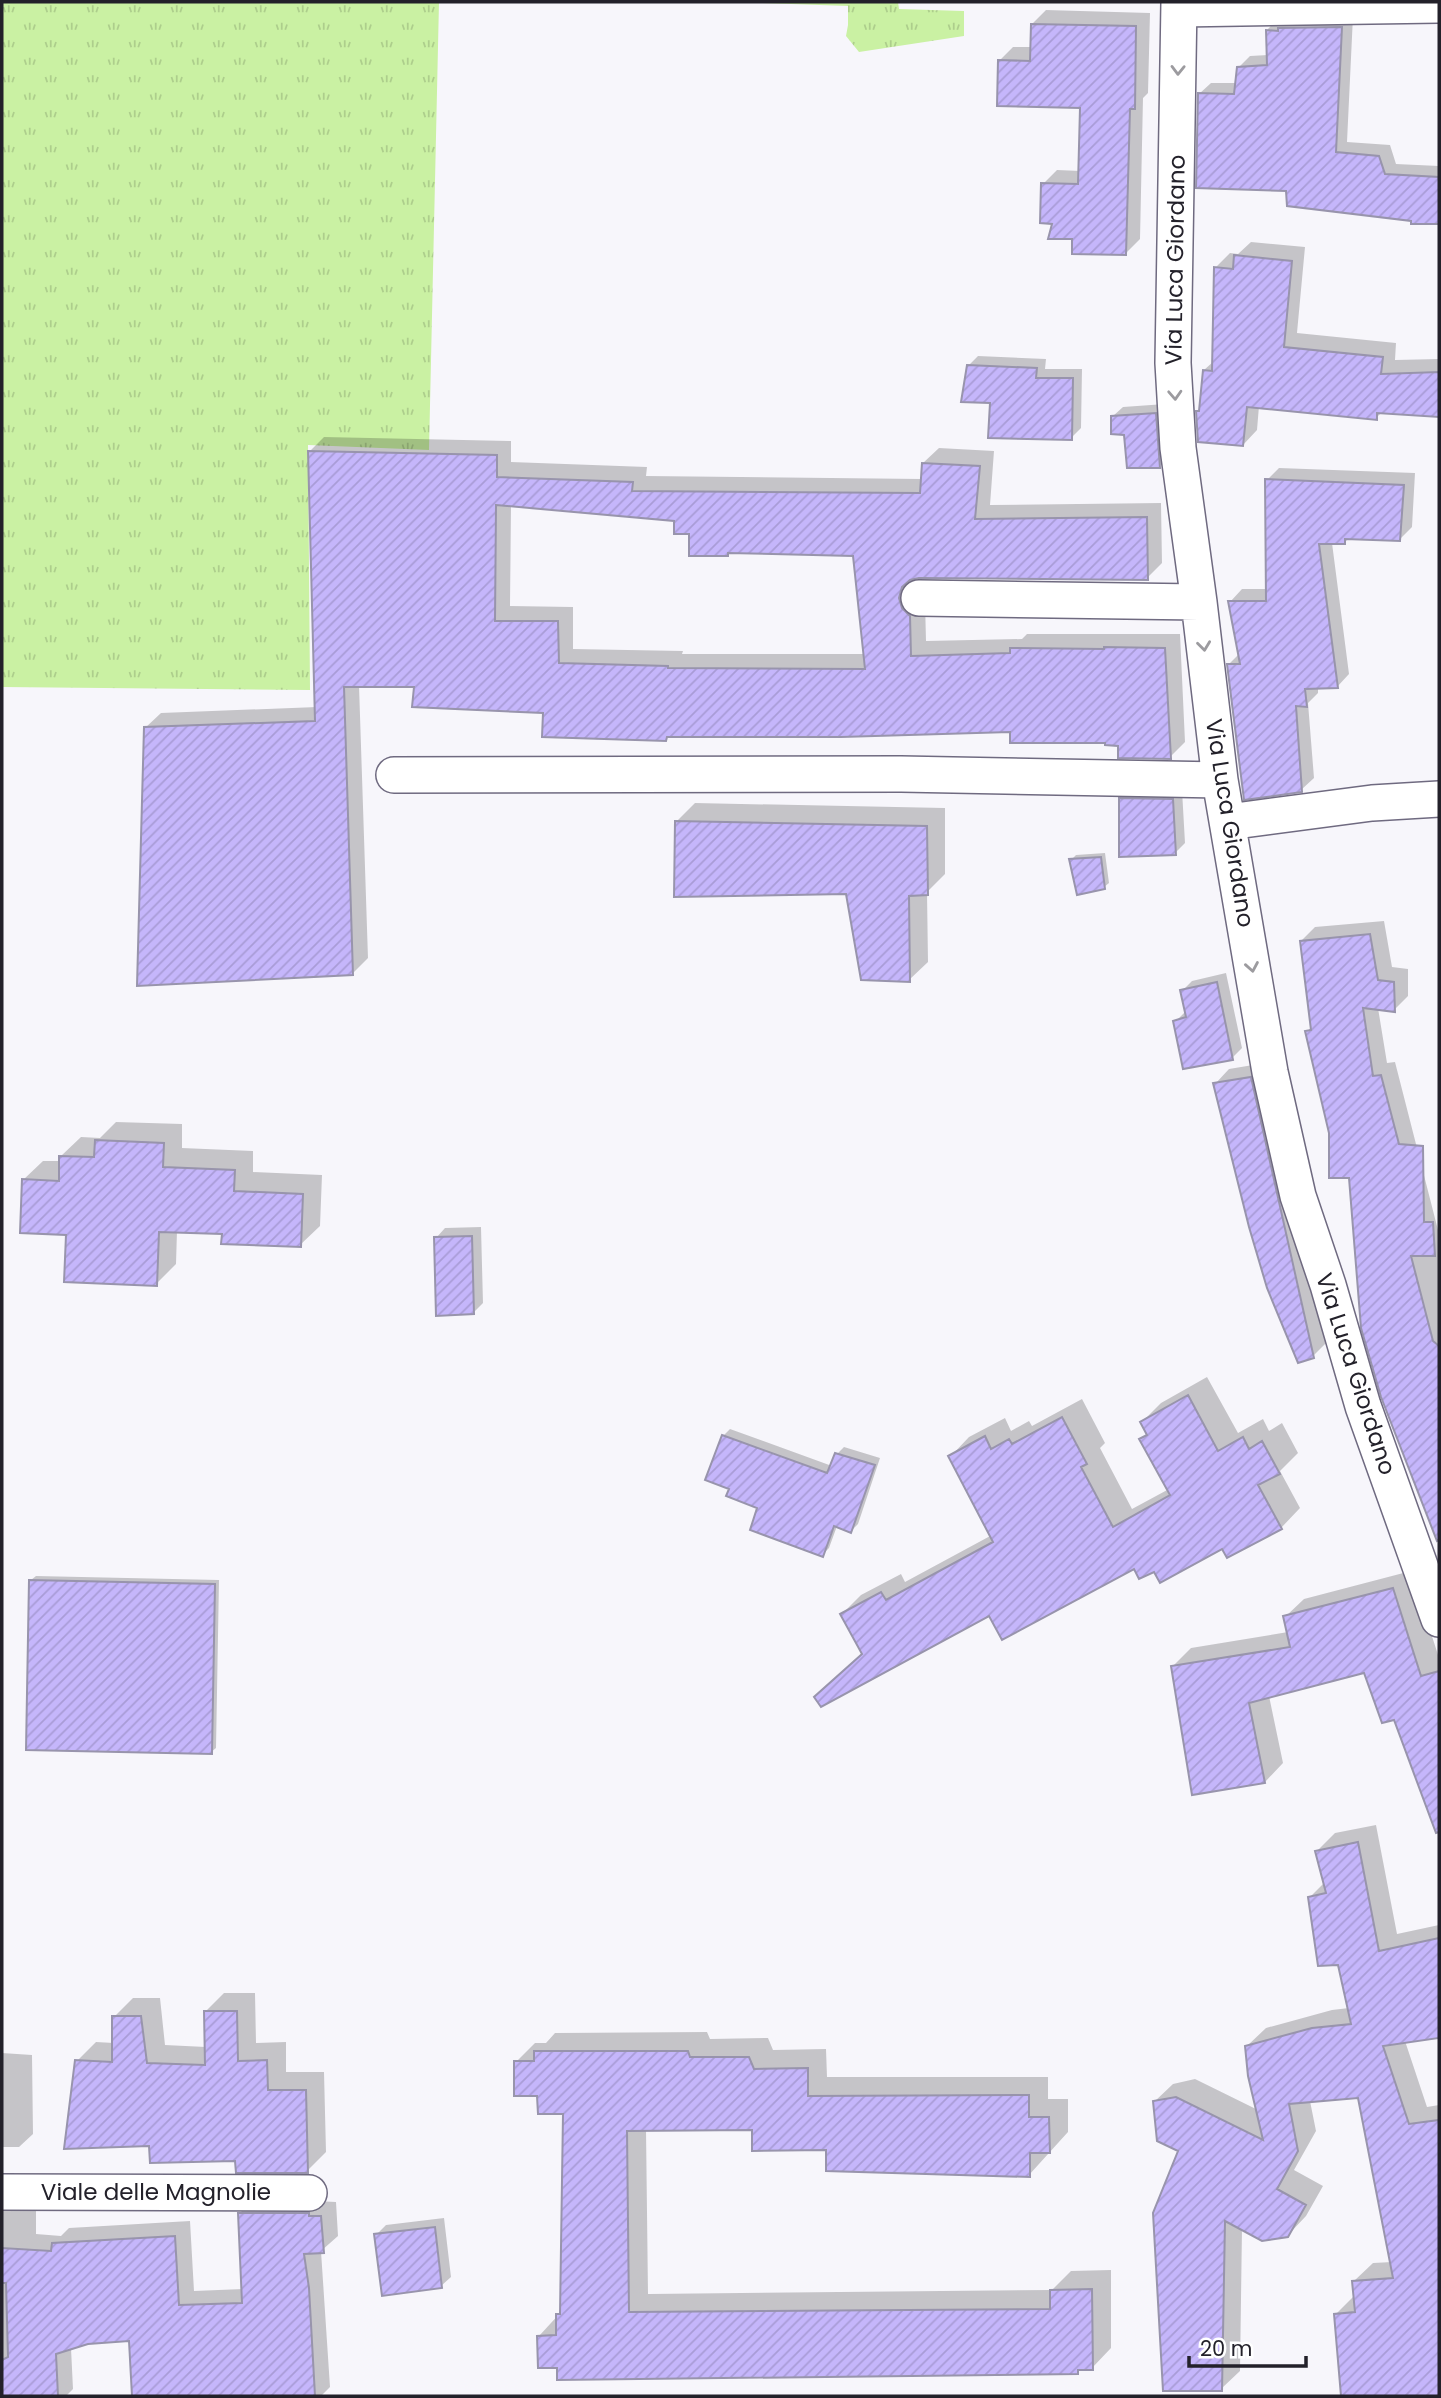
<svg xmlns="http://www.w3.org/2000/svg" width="1441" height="2398" font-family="Poppins,sans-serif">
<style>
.grass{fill:url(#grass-tufts)}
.shadow{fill:#0003;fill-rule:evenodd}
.building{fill:url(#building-hatch);stroke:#9894ac;stroke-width:2;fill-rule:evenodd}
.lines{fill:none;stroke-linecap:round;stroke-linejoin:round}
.street-casing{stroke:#6f6a80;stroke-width:38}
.street{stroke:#fff;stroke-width:35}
.oneway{stroke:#9c9b9f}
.labels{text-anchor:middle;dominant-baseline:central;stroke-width:7;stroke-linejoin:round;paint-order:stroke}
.street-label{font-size:23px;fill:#23212a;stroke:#fff}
</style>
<defs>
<pattern id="grass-tufts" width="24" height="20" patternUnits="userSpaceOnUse" patternTransform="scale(1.75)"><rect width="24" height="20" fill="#caf1a3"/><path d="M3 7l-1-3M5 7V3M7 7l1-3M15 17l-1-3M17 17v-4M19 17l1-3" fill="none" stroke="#adce8c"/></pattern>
<pattern id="building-hatch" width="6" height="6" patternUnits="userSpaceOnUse" patternTransform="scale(1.75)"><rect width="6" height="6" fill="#c5b6fb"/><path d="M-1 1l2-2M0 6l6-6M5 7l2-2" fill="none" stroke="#a99cd7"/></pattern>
</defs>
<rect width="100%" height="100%" fill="#f7f6fb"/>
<path class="grass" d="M2 2H439L429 450 308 445 310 690 2 687Z
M733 2H898L899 9 964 11V36L859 52 846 36 848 25V6Z"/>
<path class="shadow" d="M1046 10 1150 13 1148 93 1143 98 1140 239 1126 253 1074 237 1043 184 1057 170 1081 171 1082 107 999 61 1013 47H1032V24Z
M1353 16 1347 142 1390 145 1396 164 1439 166V223L1413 222 1412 220 1287 189 1199 94 1211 83H1237L1238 68 1250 56 1268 55V29L1279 17Z
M1251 242 1305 247 1297 333 1396 343 1395 360 1439 359V415L1382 412 1376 418 1259 406 1257 430 1243 445 1198 412 1201 408 1204 370 1214 361 1216 267 1230 253 1238 254Z
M978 356 1046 359 1045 369H1082L1081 428 1071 438 992 401 968 366Z
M1165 404 1169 456 1160 466 1125 434 1113 416 1123 407Z
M324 437 511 441V462L647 467 646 476 923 479V463L939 448 994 451 990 505 1161 503 1162 563 1147 578 915 577 913 582 925 601 926 641 1022 639 1027 634H1180L1185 742 1170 757 1106 741 1011 731 670 735 666 739 416 685H359L368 958 353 973 145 728 161 713 317 707 309 452ZM511 505 676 520 727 554 730 552 854 555 865 654H682L683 651 573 649V607L510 606Z
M1279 468 1415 473 1412 527 1400 539 1350 537 1344 543H1332L1349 674 1337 687H1318V693L1308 703 1314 778 1301 790 1228 665 1239 654 1230 602 1242 589H1267V480Z
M1130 789 1182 790 1185 843 1175 853 1120 799Z
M695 803 945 808V874L927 892 928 962 909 980 848 893 676 822Z
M1105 853 1109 883 1104 887 1071 860 1076 855Z
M1384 921 1392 967 1408 969V996L1394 1010 1378 1008 1387 1063 1395 1062 1439 1234V1511L1429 1514 1350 1177 1331 1133 1307 1032 1312 1026 1301 941 1315 927Z
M1226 973 1242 1048 1232 1058 1175 1022 1185 1012 1182 991 1192 981Z
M1265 1063 1328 1341 1313 1356 1215 1084 1229 1069Z
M116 1122 182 1124V1148L253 1151V1172L322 1175 320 1226 300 1245 224 1233 177 1231 176 1264 156 1284 67 1233 23 1180 43 1161H61V1156L81 1137 100 1138Z
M481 1227 483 1303 473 1313 436 1238 445 1228Z
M1207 1377 1238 1433 1263 1419 1269 1431 1282 1423 1298 1453 1280 1471 1300 1508 1281 1528 1155 1569 1135 1567 863 1653 842 1614 861 1595 901 1574 905 1582 992 1535 950 1457 969 1437 1005 1418 1011 1431 1029 1421 1032 1426 1082 1399 1105 1443 1100 1448 1132 1509 1169 1489 1142 1439 1148 1433 1142 1422 1161 1403Z
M730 1429 832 1466 837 1454 844 1447 880 1458 858 1524 851 1531 837 1526 829 1548 822 1555 760 1506 731 1488 723 1436Z
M1411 1571 1439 1658V1836L1395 1718 1365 1671 1269 1696 1283 1763 1265 1782 1172 1667 1191 1648 1288 1632 1285 1617 1304 1599Z
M36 1576 219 1580 216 1748 211 1752 31 1580Z
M1376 1825 1397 1934 1439 1925V2036L1405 2041 1427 2107 1439 2105V2396H1343L1336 2314 1355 2295 1354 2281 1373 2263 1392 2262 1360 2097 1310 2101 1316 2131 1294 2170 1323 2186 1306 2216 1288 2235 1242 2228 1240 2371 1221 2389 1180 2150 1154 2102 1173 2084 1195 2079 1258 2110 1247 2046 1266 2028 1332 2010 1349 2008 1339 1963 1310 1897 1325 1882 1317 1851 1335 1833Z
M224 1993H255L256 2043 286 2042V2072H324L326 2152 307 2171 151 2144 77 2061 96 2042 114 2043V2017L133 1998H160L165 2045 206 2047 205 2012Z
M707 2032 710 2039 768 2038 773 2050 826 2049 827 2077H1048V2099H1068V2132L1029 2175 827 2148 754 2128 646 2129 648 2294 1052 2290 1071 2271 1111 2270V2348L1092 2368H1081L1078 2372 559 2367 539 2336 562 2311 565 2112 539 2094 516 2062 535 2043H546L555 2033Z
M2 2053 32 2055 33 2134 19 2147H2Z
M255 2198 336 2202 338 2236 321 2251 330 2387 321 2396H134L131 2339 87 2343 71 2348 73 2389 66 2396H2V2201L36 2200V2234L61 2236 69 2228 190 2221 194 2291 243 2289 239 2214Z
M444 2218 451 2277 441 2286 376 2235 386 2225Z"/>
<path class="building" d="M1031 24 1136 26 1135 109H1130L1126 255 1072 254V239H1048L1052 224 1040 223 1041 183 1078 184 1080 108 997 106 998 60 1030 61Z
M1342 27 1336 152 1379 156 1385 174 1439 177V224H1411V221L1287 206 1286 191 1196 188 1198 93 1234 94 1237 67 1267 65 1266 30 1278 31V28Z
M1234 255 1292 261 1284 347 1383 357 1381 374 1439 372V417L1377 413V420L1247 407 1243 446 1198 442 1196 411H1199L1203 370 1212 371 1214 267 1233 269Z
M967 365 1037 368 1036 378H1073L1072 440 988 438 990 403 961 402Z
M1156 413 1160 468H1127L1124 435 1111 434V416Z
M308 451 497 455V477L633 482 632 491 920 493 922 463 980 466 975 519 1147 517 1148 580 919 578 910 580 902 587 899 598 902 608 910 616 911 656 1010 653V648L1104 649V647L1165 648 1171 759 1118 758V746L1105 745V743H1010V732L841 737H667L666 741 542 737 543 713 412 707 414 687H344L353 975 137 986 144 727 315 721ZM496 505 674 521V534H689V556H728V553L853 556 865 669 668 668V666L559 663 558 621H495Z
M1265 479 1404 485 1400 541 1345 539V544H1319L1338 688 1305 689 1307 707 1296 706 1302 792 1244 800 1227 664H1240L1228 601H1266Z
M1119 798 1173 799 1176 855 1119 857Z
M675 821 927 826 928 895 909 896 910 982 861 980 846 894 674 897Z
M1101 857 1105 889 1077 895 1069 859Z
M1370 934 1378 980 1394 982 1395 1012 1363 1008 1373 1076 1381 1075 1399 1144 1423 1146 1424 1222H1433L1435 1256H1411L1433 1341 1439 1346V1540L1437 1541 1381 1397 1361 1328 1349 1178H1329V1133L1305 1031 1311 1030 1300 941Z
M1217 982 1233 1060 1183 1069 1173 1021 1186 1017 1180 990Z
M1251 1077 1314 1358 1298 1363 1267 1288 1249 1227 1213 1083Z
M95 1140 164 1143 163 1167 235 1170 234 1191 303 1194 301 1247 221 1244 222 1234 159 1232 157 1286 64 1282 66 1235 20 1233 22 1179 59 1181V1156L94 1157Z
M472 1236 474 1314 436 1316 434 1237Z
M1188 1395 1218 1451 1243 1437 1249 1449 1262 1441 1280 1474 1258 1485 1282 1529 1227 1558 1222 1549 1160 1583 1154 1572 1139 1579 1134 1569 1002 1640 989 1616 821 1707 814 1697 862 1654 840 1614 881 1592 886 1600 993 1542 948 1456 985 1436 991 1449 1009 1439 1012 1444 1062 1417 1087 1464 1081 1467 1113 1527 1170 1495 1139 1439 1147 1435 1140 1422Z
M722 1435 827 1473 835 1453 875 1465 851 1533 834 1526 823 1557 750 1530 757 1508 726 1496 729 1489 705 1480Z
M29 1580 215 1584 212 1754 26 1750Z
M1393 1588 1421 1676 1439 1671V1832L1436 1833 1394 1720 1382 1723 1364 1673 1249 1703 1265 1783 1192 1795 1171 1666 1290 1647 1283 1616Z
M1358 1842 1379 1951 1439 1938V2038L1383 2046 1409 2124 1439 2120V2396H1341L1334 2314 1355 2312 1352 2281 1393 2278 1358 2098 1289 2104 1298 2151 1277 2189 1306 2205 1288 2237 1262 2241 1225 2221 1222 2391H1163L1153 2213 1178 2151 1157 2141 1153 2101 1176 2097 1263 2140 1248 2076 1245 2046 1312 2028 1351 2024 1338 1965 1318 1966 1308 1897 1326 1893 1315 1851Z
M204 2011H237L238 2061 267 2060 268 2090H306L308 2173H236L235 2161 150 2163 149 2146 64 2149 75 2060 112 2062V2016H141L147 2063 205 2065Z
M534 2051H688L690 2057H749L754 2069 808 2068V2096L1029 2095V2117H1049L1050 2153H1030V2177L826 2171V2150L752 2151V2130L627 2131 629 2312 1050 2309V2290L1092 2289 1093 2370H1078V2374L557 2380V2368H538L537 2336 556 2335V2314H560L563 2114H538L537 2096H514V2061H534Z
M238 2213H309V2216H321L324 2253 304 2254 309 2288 315 2396H132L129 2341 88 2344 56 2354 58 2396H2V2360L8 2357 6 2283H2V2248L51 2251 52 2243 175 2236 179 2305 242 2303Z
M435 2227 442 2288 382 2296 374 2234Z"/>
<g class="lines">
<g class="street-casing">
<path id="street" d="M1179 2 1173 363 1178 448 1199 602 1220 780 1270 1072 1298 1196 1328 1285 1363 1406 1439 1619
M1179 9 1439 5
M919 598 1199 602
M394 775 901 774 1220 780
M1228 822 1372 803 1439 799
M2 2192 309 2193"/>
</g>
<use href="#street" class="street"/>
</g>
<defs><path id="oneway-chevron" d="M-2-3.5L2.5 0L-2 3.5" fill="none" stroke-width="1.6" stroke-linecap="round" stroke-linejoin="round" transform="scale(1.75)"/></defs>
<g class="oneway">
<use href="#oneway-chevron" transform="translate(1178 70) rotate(91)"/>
<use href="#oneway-chevron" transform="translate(1175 395) rotate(87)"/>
<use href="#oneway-chevron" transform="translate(1204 646) rotate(83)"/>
<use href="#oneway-chevron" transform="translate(1252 967) rotate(80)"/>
</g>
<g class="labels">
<g class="street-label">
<text transform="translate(1175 260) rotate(-89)">Via Luca Giordano</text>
<text transform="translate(1230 823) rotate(81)">Via Luca Giordano</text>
<text transform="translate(1356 1374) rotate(72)">Via Luca Giordano</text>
<text x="156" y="2192">Viale delle Magnolie</text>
</g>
</g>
<rect width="1441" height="2398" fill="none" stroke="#23212a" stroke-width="7"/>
<path d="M1189 2356v10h117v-10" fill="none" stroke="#23212a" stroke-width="3.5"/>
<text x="1200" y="2356" font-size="21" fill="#23212a" stroke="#ffffff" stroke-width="5" paint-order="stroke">20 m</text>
</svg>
